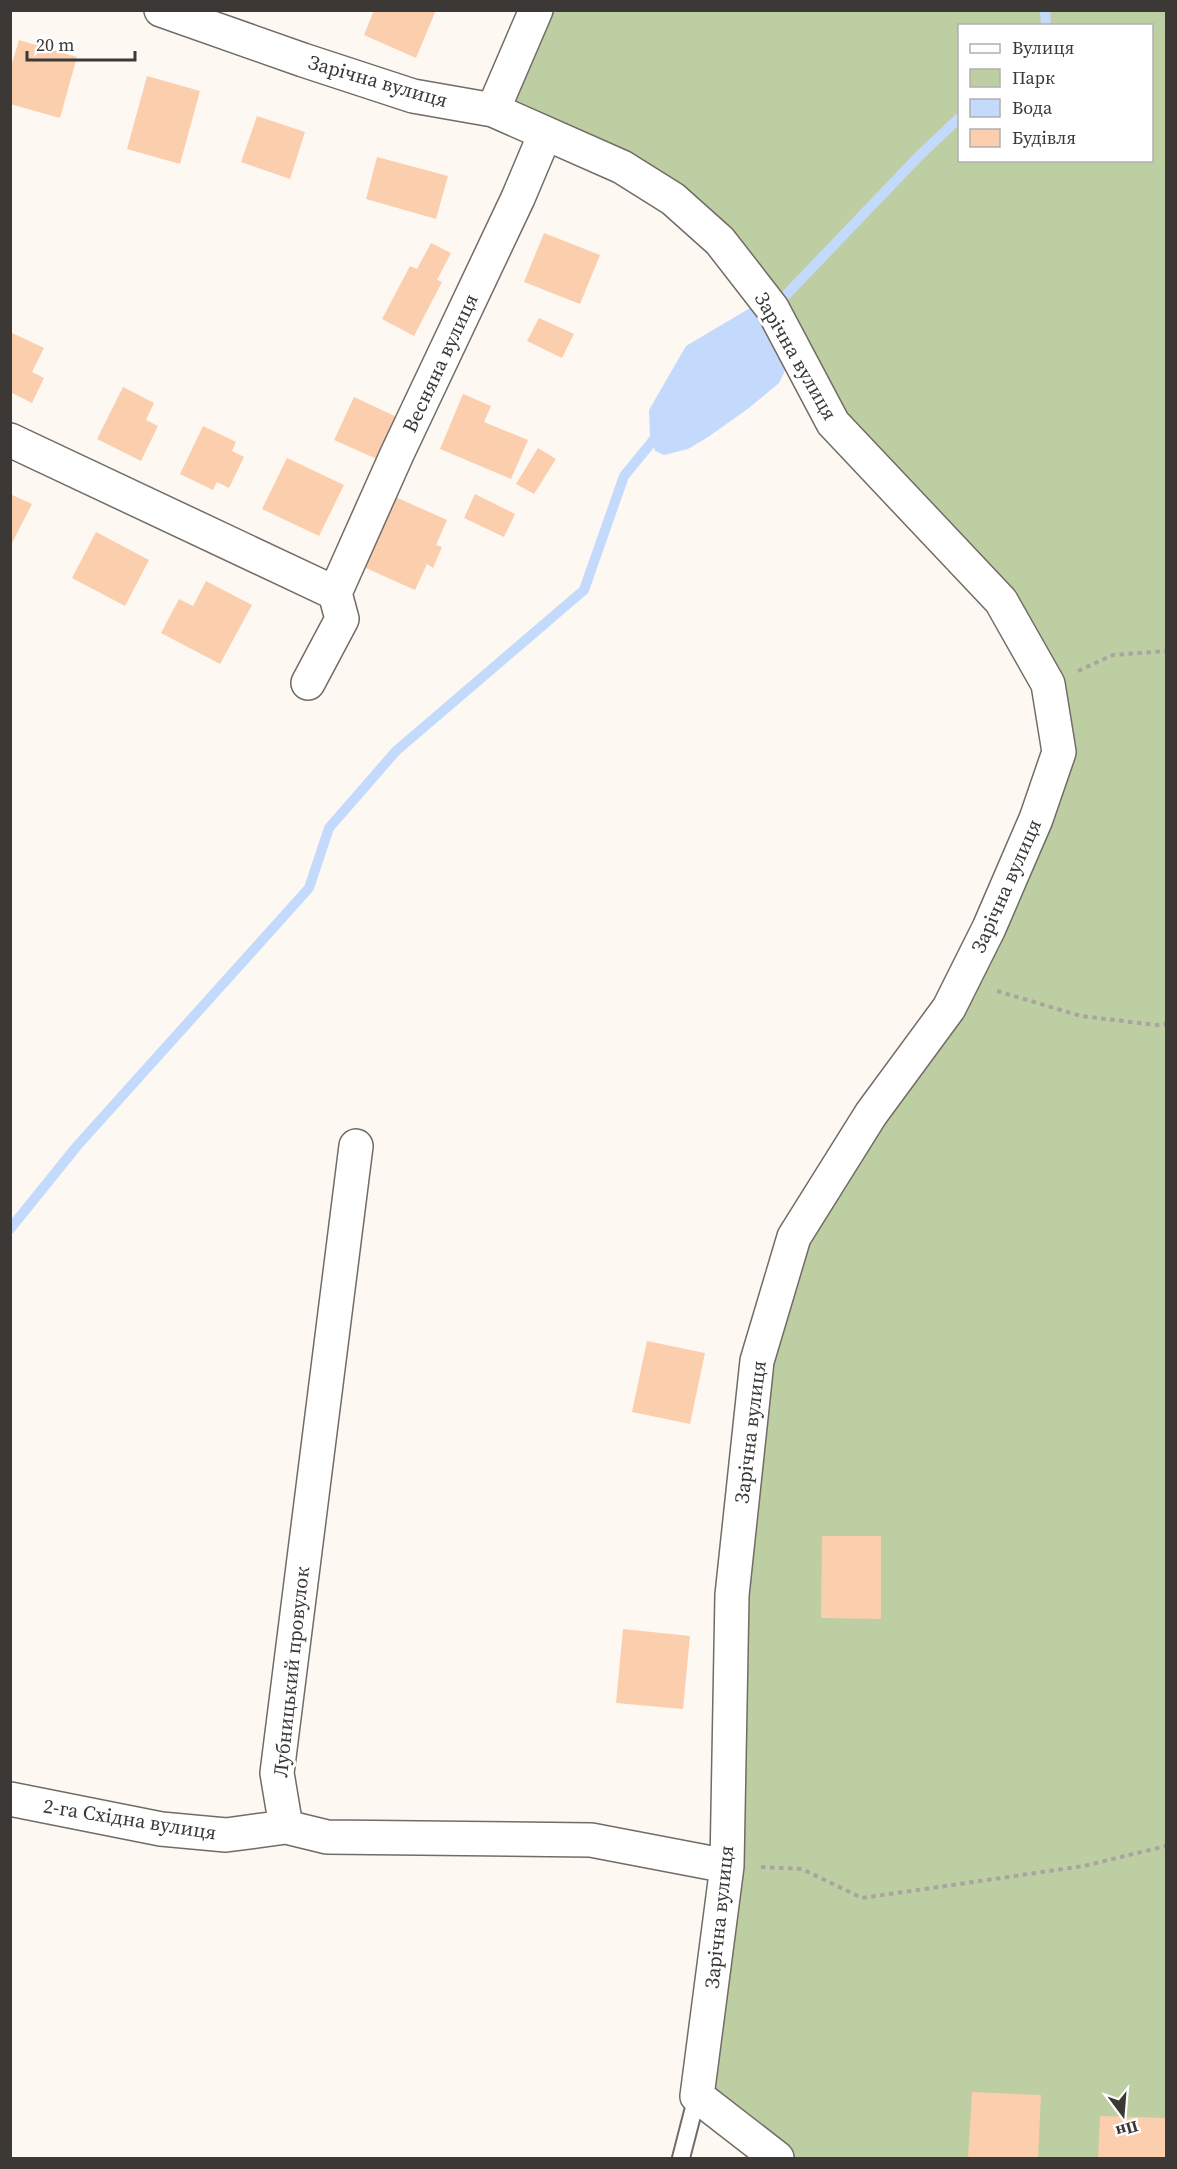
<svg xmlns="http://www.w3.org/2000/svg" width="1177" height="2169" font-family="'Source Serif 4',serif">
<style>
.green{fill:#bdcea2;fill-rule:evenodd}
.water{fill:#c3dafc}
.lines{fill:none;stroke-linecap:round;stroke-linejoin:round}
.stream{stroke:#c3dafc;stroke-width:10}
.building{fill:#fbceae}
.lane-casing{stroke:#726b66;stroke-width:20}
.street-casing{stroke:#726b66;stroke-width:36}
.path{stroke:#a9a4a1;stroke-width:4;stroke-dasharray:4.5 4.5;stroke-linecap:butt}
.lane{stroke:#fff;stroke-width:16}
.street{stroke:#fff;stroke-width:33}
.labels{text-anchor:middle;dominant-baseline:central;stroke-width:6;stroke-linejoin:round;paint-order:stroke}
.street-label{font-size:20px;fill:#3b3836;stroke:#fff}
</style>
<rect width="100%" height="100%" fill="#fef8f3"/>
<path class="green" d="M536 11H1166V2158H777L697 2096 732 1595 794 1237 949 1008 1059 752 1001 601 833 423 720 241 493 110ZM960 26H1152V160H960Z"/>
<path class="water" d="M760 307 789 362 779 383 749 408 708 437 688 449 664 455 655 451 650 437 649 410 686 346 750 308Z"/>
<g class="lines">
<path class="stream" d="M1045 10 1046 26
M786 295 920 155 960 117
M10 1229 77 1146 309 888 329 828 396 751 584 590 624 476 660 432"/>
</g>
<path class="building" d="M374 10H436L416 58 364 35Z
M19 40 77 57 60 118 10 104V70Z
M147 76 200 91 180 164 127 149Z
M257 116 305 132 290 179 241 162Z
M377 157 448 176 436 219 366 199Z
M544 233 600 255 580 304 524 282Z
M431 243 451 253 437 280 442 282 414 336 382 319 410 266 417 269Z
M539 318 574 334 562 358 527 341Z
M10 332 44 348 32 372 44 378 32 403 10 392Z
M123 387 154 403 146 420 158 426 141 461 97 439Z
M463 394 491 406 484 422 528 440 511 479 440 449Z
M354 397 399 418 379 460 334 440Z
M203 426 236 442 232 451 244 457 229 488 217 482 213 490 180 474Z
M538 448 556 459 534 494 516 484Z
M287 458 344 485 319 536 262 509Z
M10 494 32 504 10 547Z
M475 494 515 514 504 537 464 518Z
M391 495 447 520 436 545 442 547 433 568 427 564 415 590 359 565Z
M96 532 149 560 125 606 72 578Z
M206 581 252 605 220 664 161 633 179 599 193 606Z
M647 1341 705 1353 690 1424 632 1412Z
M822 1536H881V1619L821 1618Z
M623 1629 690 1636 683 1709 616 1703Z
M972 2092 1041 2095 1038 2158H968Z
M1100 2116 1166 2118 1165 2158H1098Z"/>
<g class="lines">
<g class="lane-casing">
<path id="lane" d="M681 2158 697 2096"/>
</g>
<g class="street-casing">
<path id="street" d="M161 10 303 60 413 96 493 110 622 167 673 199 720 241 772 308 833 423 1001 601 1048 684 1059 752 1036 819 989 928 949 1008 871 1114 794 1237 757 1361 732 1595 727 1866 697 2096 777 2158
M493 110 536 10
M10 440 335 593 342 619 308 683
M335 593 397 454 518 198 545 134
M356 1146 277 1773 286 1827 327 1837 591 1840 727 1866
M10 1799 161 1829 226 1835 286 1827"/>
</g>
<path class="path" d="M1078 671 1113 655 1166 651
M997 991 1081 1016 1156 1025 1166 1024
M761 1867 802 1869 862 1898 1084 1866 1166 1846"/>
<use href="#lane" class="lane"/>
<use href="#street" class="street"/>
</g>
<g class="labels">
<g class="street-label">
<text transform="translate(378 81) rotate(16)">Зарічна вулиця</text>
<text transform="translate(796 356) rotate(60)">Зарічна вулиця</text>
<text transform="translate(440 363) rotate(-65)">Весняна вулиця</text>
<text transform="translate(1006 886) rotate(-66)">Зарічна вулиця</text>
<text transform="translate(750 1432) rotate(-83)">Зарічна вулиця</text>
<text transform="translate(291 1672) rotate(-84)">Лубницький провулок</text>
<text transform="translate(130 1819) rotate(9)">2-га Східна вулиця</text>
<text transform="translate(719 1917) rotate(-84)">Зарічна вулиця</text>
</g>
</g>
<rect width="1177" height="2169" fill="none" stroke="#3b3836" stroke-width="24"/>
<rect x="958" y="24" width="195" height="138" fill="#ffffff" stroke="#b1afaf" stroke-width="1.5"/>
<rect x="970" y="44" width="30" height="9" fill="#ffffff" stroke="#b1afaf" stroke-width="1.5"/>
<text x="1012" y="54" font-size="18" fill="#3b3836">Вулиця</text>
<rect x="970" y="69" width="30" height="18" fill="#bdcea2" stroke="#b1afaf" stroke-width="1.5"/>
<text x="1012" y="84" font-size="18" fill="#3b3836">Парк</text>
<rect x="970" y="99" width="30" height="18" fill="#c3dafc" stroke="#b1afaf" stroke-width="1.5"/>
<text x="1012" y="114" font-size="18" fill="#3b3836">Вода</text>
<rect x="970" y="129" width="30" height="18" fill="#fbceae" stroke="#b1afaf" stroke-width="1.5"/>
<text x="1012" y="144" font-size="18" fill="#3b3836">Будівля</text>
<g transform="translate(1123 2115) rotate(164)" stroke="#ffffff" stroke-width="4.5" paint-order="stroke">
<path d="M0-4.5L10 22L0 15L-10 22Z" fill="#3b3836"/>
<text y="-9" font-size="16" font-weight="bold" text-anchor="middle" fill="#3b3836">Пн</text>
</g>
<path d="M27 51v9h108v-9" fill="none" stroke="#3b3836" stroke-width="3"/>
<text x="36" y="51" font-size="18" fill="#3b3836" stroke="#ffffff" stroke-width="4.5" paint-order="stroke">20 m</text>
</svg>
